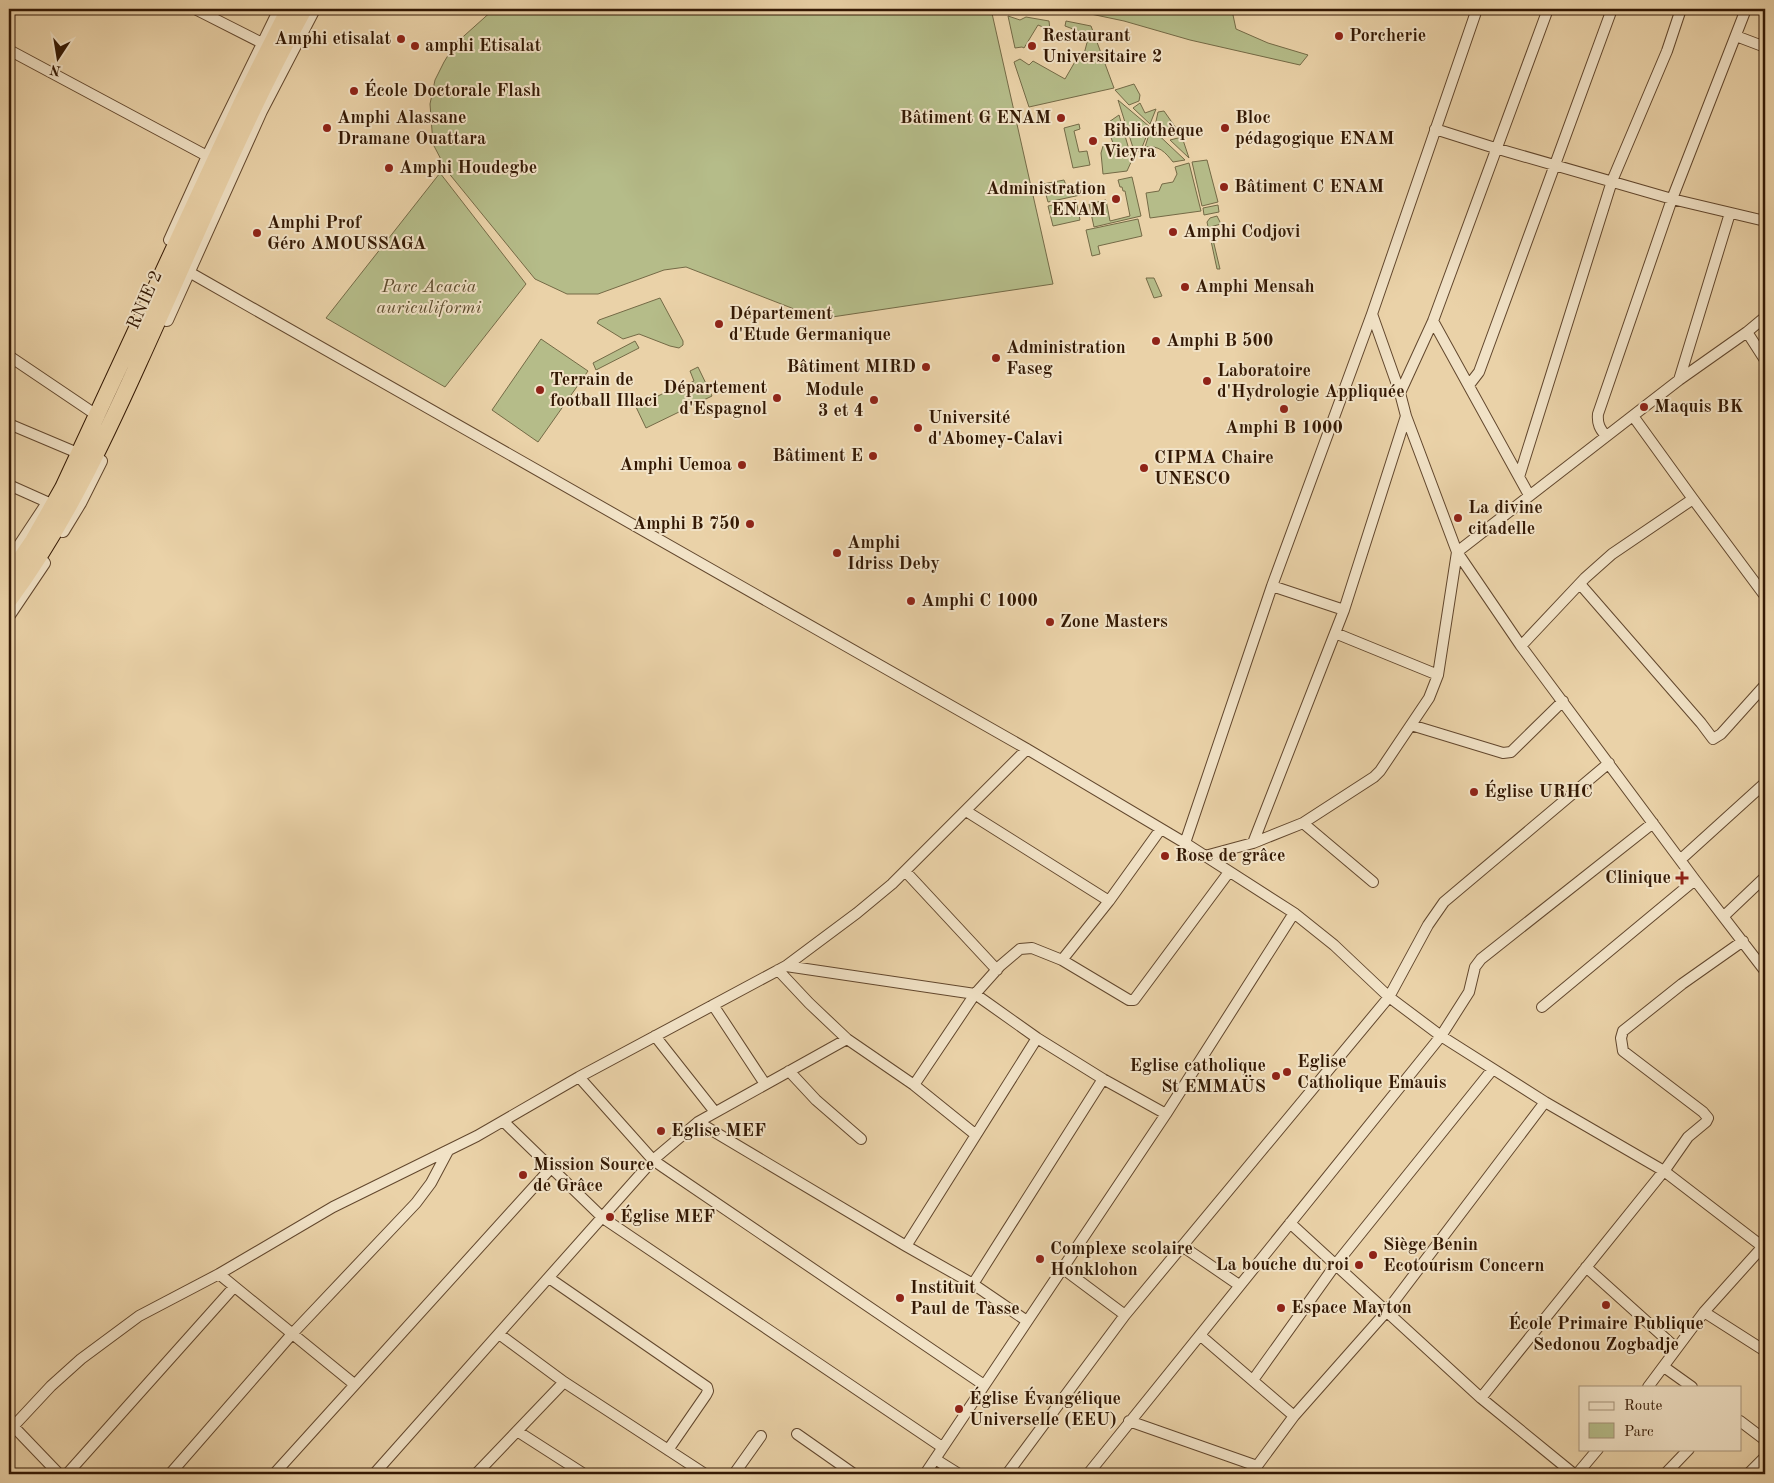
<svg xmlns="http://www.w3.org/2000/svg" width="1774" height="1483" font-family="'Old Standard TT',serif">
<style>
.green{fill:#b5bc89;stroke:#746a46}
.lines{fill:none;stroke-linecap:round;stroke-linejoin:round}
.minor-casing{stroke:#62472d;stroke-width:12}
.tertiary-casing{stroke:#62472d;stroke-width:14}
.trunk-casing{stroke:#341904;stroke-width:18}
.minor{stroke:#f1e2c6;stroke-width:10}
.tertiary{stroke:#f1e2c6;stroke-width:12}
.trunk{stroke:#ead2a8;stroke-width:16}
.poi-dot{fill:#8f2418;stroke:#f1e2c6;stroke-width:2}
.labels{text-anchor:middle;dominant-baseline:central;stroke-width:4;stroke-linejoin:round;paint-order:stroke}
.poi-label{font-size:18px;font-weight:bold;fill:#341904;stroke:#f1e2c6;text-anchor:start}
.park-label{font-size:18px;font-style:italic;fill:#5b4a2c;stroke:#f1e2c6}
.street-label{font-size:18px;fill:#341904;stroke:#f1e2c6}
</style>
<rect width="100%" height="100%" fill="#ead2a8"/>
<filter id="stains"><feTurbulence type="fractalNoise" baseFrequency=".004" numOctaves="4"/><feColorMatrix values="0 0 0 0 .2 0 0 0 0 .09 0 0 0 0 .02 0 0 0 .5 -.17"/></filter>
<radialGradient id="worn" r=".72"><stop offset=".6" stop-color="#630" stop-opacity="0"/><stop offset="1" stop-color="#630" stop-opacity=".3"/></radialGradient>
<path class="green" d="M494 9H991L1053 284 832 317 807 314 686 267 664 270 598 294H567L535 279 447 171 433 144 430 104 435 80 444 62 455 44Z
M1067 9H1235L1233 15 1236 29 1268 43 1308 55 1300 65 1190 40 1124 21Z
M1008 16 1020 20 1026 17 1049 21 1050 30 1038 25 1024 48 1022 47 1015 48Z
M1066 21 1091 26 1114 88 1029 107 1014 62 1020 59 1029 65 1033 61 1065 79 1080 53 1084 54 1089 35 1065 26Z
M1134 84 1140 95 1139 101 1129 105 1115 90Z
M1118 100 1150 127 1141 150 1135 154Z
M1140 103 1145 113 1156 109 1150 124 1133 108Z
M1164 111 1178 131 1166 137 1155 126 1158 112Z
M1119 115 1132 160 1127 171 1103 174 1101 153 1103 146 1113 143 1106 124Z
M1079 124 1080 129 1074 131 1079 152 1087 151 1090 165 1073 168 1064 128Z
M1151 128 1185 160 1173 162C1165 152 1159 145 1145 147Z
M1182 137 1189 158 1170 140Z
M1207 160 1218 202 1202 206 1192 162Z
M1189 163 1201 211 1150 218 1146 193 1159 191 1162 184 1173 182 1177 174 1175 167Z
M440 173 526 284 445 387 326 318Z
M1132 177 1141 216 1094 227 1089 204 1106 200 1110 221 1130 216 1125 191H1123L1122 187H1120L1118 180Z
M1064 180 1069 193 1084 190 1085 194 1048 202 1043 184Z
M1076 200 1080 220 1053 226 1048 206Z
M1218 205 1219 212 1204 215 1203 208Z
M1217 216 1221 224 1210 227 1220 269H1217L1207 222 1210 218Z
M1138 219 1142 236 1098 246 1100 254 1092 256 1086 230Z
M1146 278H1154L1162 296 1154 298Z
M660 298 683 341V345L679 348 670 346 639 334 623 339 597 323 599 320Z
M541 339 588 371 538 442 492 410Z
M635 341 639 348 596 370 593 363Z
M698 367 712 396 646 428 636 407 680 385 682 387 694 381 690 371Z"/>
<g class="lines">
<g class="minor-casing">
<path id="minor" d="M195 9 262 43
M1736 36 1765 47
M9 50 207 156
M1435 129 1495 148 1672 199 1765 221
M169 240 207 156 279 9
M189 272 1027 749 1185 843 1294 913 1334 945 1389 997 1441 1036 1545 1102 1664 1171 1763 1247
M1372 314 1400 393 1406 416 1457 552 1521 646 1695 880 1765 971
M1433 321 1529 495
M1747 332 1765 360
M9 356 92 412
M1679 380 1730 213
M1469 385 1479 372 1612 9
M1400 393 1433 321 1548 9
M1633 416 1693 499 1765 596
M9 424 73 451
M1606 436C1600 429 1597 424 1598 414L1672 199 1746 9
M1519 477 1612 181 1667 51 1681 9
M9 485 47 502
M9 560 44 507
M1580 584 1701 723 1713 739 1721 734 1765 685
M1272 586 1344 610
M1335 633 1438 675
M1521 646 1585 578 1612 554 1693 499
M1411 725 1503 753 1511 752 1563 701
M966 811 1109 901
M1303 823 1373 882
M1185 843 1272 586 1372 314 1477 9
M1253 843 1344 610 1406 416
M1205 856 1253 843 1303 823 1374 777 1380 771 1429 698 1438 675 1457 552 1679 380 1747 332 1765 317
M1680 860 1765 783
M905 871 997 970
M1724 916 1765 877
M1062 960 1109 901 1160 830
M786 966 975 994 1037 1038 1103 1079 1166 1114
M778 970 809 1003 847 1039 914 1085 976 1135
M713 1005 765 1084
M1542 1007 1695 880
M655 1036 715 1112
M789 1071 816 1100 861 1139
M579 1077 653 1160 663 1167 984 1385
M914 1085 975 994 1000 966 1020 949 1032 948 1062 960 1129 1000H1134L1229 872
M503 1121 603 1218 942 1447
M698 1122 906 1246 973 1284 1027 1321
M1290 1223 1481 1398 1574 1474
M906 1246 1037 1038
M1182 1246 1239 1285
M1586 1267 1676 1348
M1062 1268 1125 1315
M219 1274 354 1384
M549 1278 707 1387 708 1391 706 1395 668 1450
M973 1284 1103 1079
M1704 1312 1765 1351
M499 1334 564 1382 705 1474
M1201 1336 1294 1416
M1664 1367 1692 1387
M1253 1380 1336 1264 1492 1070
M1648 1387 1704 1312 1765 1244
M1481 1398 1667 1167 1688 1137 1706 1122 1708 1118 1703 1112 1623 1051 1621 1038 1623 1031 1682 984 1743 941
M1129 1421 1257 1466
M1740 1421 1765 1440
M13 1426 59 1474
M9 1431 51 1386 81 1359 139 1316 219 1274 333 1207 477 1136 579 1077 786 966 857 913 892 884 1027 749
M517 1431 584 1474
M797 1434 854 1474
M935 1459 959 1474
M67 1474 234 1287
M170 1474 292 1334 416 1203 431 1183 448 1151
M274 1474 551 1168
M374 1474 653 1160 698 1122 847 1039
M476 1474 564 1382
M734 1474 761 1436
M925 1474 1166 1114 1294 913
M1007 1474 1125 1315 1389 997 1428 925 1444 902 1609 763
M1088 1474 1441 1036 1469 992 1475 967 1481 959 1653 823
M1257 1474V1466L1294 1416 1386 1312 1545 1102
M1577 1474 1598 1449
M1665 1474 1689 1449
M1748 1474 1765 1457"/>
</g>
<g class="tertiary-casing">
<path id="tertiary" d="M167 320 261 111 314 9
M63 531 80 503 101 461
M9 615 44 563"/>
</g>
<g class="trunk-casing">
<path id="trunk" d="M9 576 33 541 63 488 243 100 289 9
M9 600C63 527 102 444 139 362 193 244 242 122 304 9"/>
</g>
<use href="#minor" class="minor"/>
<use href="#tertiary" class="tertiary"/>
<use href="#trunk" class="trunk"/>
</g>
<g class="poi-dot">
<circle cx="1339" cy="36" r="5"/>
<circle cx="401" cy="39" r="5"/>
<circle cx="415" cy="46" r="5"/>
<circle cx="1032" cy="46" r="5"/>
<circle cx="354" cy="91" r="5"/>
<circle cx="1061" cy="118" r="5"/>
<circle cx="327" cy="128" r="5"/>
<circle cx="1225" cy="128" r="5"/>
<circle cx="1093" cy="141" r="5"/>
<circle cx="389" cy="168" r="5"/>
<circle cx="1224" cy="187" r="5"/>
<circle cx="1116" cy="199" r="5"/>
<circle cx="1173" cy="232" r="5"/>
<circle cx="257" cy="233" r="5"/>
<circle cx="1185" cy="287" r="5"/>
<circle cx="719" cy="324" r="5"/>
<circle cx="1156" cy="341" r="5"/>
<circle cx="996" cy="358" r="5"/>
<circle cx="926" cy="367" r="5"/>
<circle cx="1207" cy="381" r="5"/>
<circle cx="540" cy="390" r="5"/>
<circle cx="777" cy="398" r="5"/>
<circle cx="874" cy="400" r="5"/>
<circle cx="1644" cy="407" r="5"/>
<circle cx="1284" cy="409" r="5"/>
<circle cx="918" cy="428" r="5"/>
<circle cx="873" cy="456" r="5"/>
<circle cx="742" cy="465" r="5"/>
<circle cx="1144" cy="468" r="5"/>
<circle cx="1458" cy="518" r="5"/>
<circle cx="750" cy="524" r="5"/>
<circle cx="837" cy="553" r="5"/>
<circle cx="911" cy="601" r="5"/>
<circle cx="1050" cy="622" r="5"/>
<circle cx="1474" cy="792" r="5"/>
<circle cx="1165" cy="856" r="5"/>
<path d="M1679.5 870.5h5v5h5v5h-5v5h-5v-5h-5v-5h5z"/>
<circle cx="1287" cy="1072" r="5"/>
<circle cx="1276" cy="1076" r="5"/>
<circle cx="661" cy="1131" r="5"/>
<circle cx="523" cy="1175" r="5"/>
<circle cx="610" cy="1217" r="5"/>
<circle cx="1373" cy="1255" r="5"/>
<circle cx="1040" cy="1259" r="5"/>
<circle cx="1359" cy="1265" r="5"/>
<circle cx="900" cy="1298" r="5"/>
<circle cx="1606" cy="1305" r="5"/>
<circle cx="1281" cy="1308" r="5"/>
<circle cx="959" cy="1409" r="5"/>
</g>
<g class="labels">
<g class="poi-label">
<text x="1042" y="36">Restaurant<tspan x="1042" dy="21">Universitaire 2</tspan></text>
<text x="1349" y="36">Porcherie</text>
<text x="391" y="39" text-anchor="end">Amphi etisalat</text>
<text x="425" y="46">amphi Etisalat</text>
<text x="364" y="91">École Doctorale Flash</text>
<text x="337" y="118">Amphi Alassane<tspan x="337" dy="21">Dramane Ouattara</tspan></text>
<text x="1051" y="118" text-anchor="end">Bâtiment G ENAM</text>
<text x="1235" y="118">Bloc<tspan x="1235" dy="21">pédagogique ENAM</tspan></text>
<text x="1103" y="131">Bibliothèque<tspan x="1103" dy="21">Vieyra</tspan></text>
<text x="399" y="168">Amphi Houdegbe</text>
<text x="1234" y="187">Bâtiment C ENAM</text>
<text x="1106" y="189" text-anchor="end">Administration<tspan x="1106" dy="21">ENAM</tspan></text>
<text x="267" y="223">Amphi Prof<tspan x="267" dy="21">Géro AMOUSSAGA</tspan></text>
<text x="1183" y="232">Amphi Codjovi</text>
<text x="1195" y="287">Amphi Mensah</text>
<text x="729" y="314">Département<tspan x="729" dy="21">d'Etude Germanique</tspan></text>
<text x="1166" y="341">Amphi B 500</text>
<text x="1006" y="348">Administration<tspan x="1006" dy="21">Faseg</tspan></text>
<text x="916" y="367" text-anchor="end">Bâtiment MIRD</text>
<text x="1217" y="371">Laboratoire<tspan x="1217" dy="21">d'Hydrologie Appliquée</tspan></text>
<text x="550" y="380">Terrain de<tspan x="550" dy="21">football Illaci</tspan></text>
<text x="767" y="388" text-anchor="end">Département<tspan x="767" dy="21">d'Espagnol</tspan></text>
<text x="864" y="390" text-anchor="end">Module<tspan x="864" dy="21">3 et 4</tspan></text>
<text x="1654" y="407">Maquis BK</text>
<text x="928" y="418">Université<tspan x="928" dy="21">d'Abomey-Calavi</tspan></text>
<text x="1284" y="428" text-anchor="middle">Amphi B 1000</text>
<text x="863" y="456" text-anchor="end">Bâtiment E</text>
<text x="1154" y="458">CIPMA Chaire<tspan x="1154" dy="21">UNESCO</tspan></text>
<text x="732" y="465" text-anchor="end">Amphi Uemoa</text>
<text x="1468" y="508">La divine<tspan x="1468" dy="21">citadelle</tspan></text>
<text x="740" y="524" text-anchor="end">Amphi B 750</text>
<text x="847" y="543">Amphi<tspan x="847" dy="21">Idriss Deby</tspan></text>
<text x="921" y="601">Amphi C 1000</text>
<text x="1060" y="622">Zone Masters</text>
<text x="1484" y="792">Église URHC</text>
<text x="1175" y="856">Rose de grâce</text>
<text x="1671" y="878" text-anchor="end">Clinique</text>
<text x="1297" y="1062">Eglise<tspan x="1297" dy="21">Catholique Emauis</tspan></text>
<text x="1266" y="1066" text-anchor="end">Eglise catholique<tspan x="1266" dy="21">St EMMAÜS</tspan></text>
<text x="671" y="1131">Eglise MEF</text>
<text x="533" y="1165">Mission Source<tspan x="533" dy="21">de Grâce</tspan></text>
<text x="620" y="1217">Église MEF</text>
<text x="1383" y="1245">Siège Benin<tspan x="1383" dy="21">Ecotourism Concern</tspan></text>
<text x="1050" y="1249">Complexe scolaire<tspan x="1050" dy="21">Honklohon</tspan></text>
<text x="1349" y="1265" text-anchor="end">La bouche du roi</text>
<text x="910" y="1288">Instituit<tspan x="910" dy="21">Paul de Tasse</tspan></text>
<text x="1291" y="1308">Espace Mayton</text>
<text x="1606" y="1324" text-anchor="middle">École Primaire Publique<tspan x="1606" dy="21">Sedonou Zogbadje</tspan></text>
<text x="969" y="1399">Église Évangélique<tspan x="969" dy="21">Universelle (EEU)</tspan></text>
</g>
<g class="park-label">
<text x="429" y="287">Parc Acacia<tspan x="429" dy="21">auriculiformi</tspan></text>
</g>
<g class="street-label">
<text transform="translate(145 300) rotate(-66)">RNIE 2</text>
</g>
</g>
<rect width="1774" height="1483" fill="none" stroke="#ead2a8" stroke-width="30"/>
<rect x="10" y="10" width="1754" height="1463" fill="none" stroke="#341904" stroke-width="2.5"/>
<rect x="15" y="15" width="1744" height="1453" fill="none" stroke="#341904"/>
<rect x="1579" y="1386" width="162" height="65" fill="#f1e2c6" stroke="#a59278"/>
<rect x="1589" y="1402" width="25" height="8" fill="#f1e2c6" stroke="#a59278"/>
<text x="1624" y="1410" font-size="15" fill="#341904">Route</text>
<rect x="1589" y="1423" width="25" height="15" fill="#b5bc89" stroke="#a59278"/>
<text x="1624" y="1436" font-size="15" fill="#341904">Parc</text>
<g transform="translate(58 58) rotate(192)" stroke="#f1e2c6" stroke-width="4" paint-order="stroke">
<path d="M0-4L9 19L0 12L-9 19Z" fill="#341904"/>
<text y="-8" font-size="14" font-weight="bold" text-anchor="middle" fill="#341904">N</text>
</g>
<rect width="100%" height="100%" filter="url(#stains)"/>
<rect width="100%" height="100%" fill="url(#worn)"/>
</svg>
